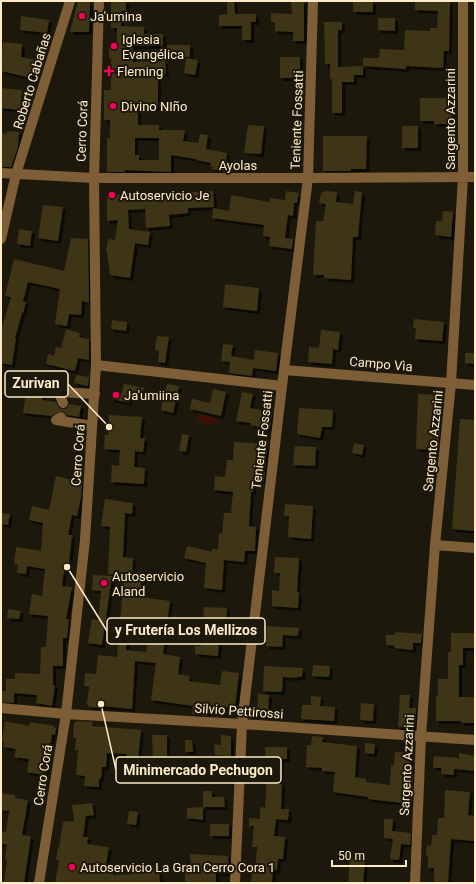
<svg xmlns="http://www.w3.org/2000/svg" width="476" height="884" font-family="Roboto,sans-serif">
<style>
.water{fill:#3a1108}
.building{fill:#3e3418;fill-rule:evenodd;filter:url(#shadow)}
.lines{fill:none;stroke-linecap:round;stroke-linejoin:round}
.minor{stroke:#7d5e36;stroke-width:10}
.poi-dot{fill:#f3005a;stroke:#1d180c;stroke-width:1.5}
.labels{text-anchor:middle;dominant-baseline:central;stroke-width:4;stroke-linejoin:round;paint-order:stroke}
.poi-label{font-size:13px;fill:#ffebc8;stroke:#1d180c;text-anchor:start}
.street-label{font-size:13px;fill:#ffebc8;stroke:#1d180c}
.leader{fill:none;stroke:#ffebc8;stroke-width:1.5}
.callout-dot{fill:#ffebc8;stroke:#1d180c;stroke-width:1.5}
.callout{fill:#1d180c;stroke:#ffebc8;stroke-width:1.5}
.callout-label{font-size:14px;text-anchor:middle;font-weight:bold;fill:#ffebc8}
</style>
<defs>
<filter id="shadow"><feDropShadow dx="3" dy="3" stdDeviation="0" flood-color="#0009"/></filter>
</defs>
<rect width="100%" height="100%" fill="#1d180c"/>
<path class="water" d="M199 414 216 418 218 420 216 424C208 426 200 424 195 417Z"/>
<path class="building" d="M78 1H90L89 32H70Z
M111 1H126V11H121V26L144 27V34H163V46H133V62L165 61 166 74H158V108H138V125H159V130H185L183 141 198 143 200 134 208 135 206 149 227 153 226 162 229 163 227 172 212 169 213 166H210L211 163 196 160V159L171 155V172L125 170V172H107V138H110V120H104V90H111V58H109V47H117V28H111ZM135 138H159V160H139V155H135Z
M227 1H234L235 14H256V22H251V40H242V26H219V15L227 14Z
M291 1H304V41H293V32L275 31V22H271V13L292 14Z
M353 1H373V12H353Z
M415 1H450L449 51H444L443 68 406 66V69L363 66V58H379L380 49 404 50 405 30 430 31V28H437L438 11 415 10Z
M21 16 49 20 47 33 20 30Z
M378 18H395V31L378 30Z
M324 22H342V30H338V67L363 66V75H354V82H342V113H332V79H330V64H325Z
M3 42 22 44 21 57 35 60 31 78 1 71V53H2Z
M167 45H190V57H167Z
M280 57H300V78H280Z
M186 58 198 60 195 75 184 73Z
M1 88 22 90 20 110 1 108Z
M420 98H452V124H434V121H420Z
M248 125 264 126 261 154 244 153Z
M402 126H418V148H402Z
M7 131 19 132 18 147 11 167H1V133L7 134Z
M323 136H367L366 169H351V171H323Z
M213 191 214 207 188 208V213L169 215 170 226 146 228 145 209 128 210 129 229 150 232 148 245 135 243 130 278 110 275 107 251H106L108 239 115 240 118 220 107 221V197L110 195 142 193V194Z
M286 191 299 193 297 203H294L293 216 288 215 285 238 293 239 292 249 269 246 270 237 263 236 264 225 212 218 213 208 229 211 231 195 270 202V198L285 200Z
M326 191 337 192 336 202 353 204 355 191 362 192 358 237H353L351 280 324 278V275H313L316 221H323L326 204 319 203 321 193Z
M43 205 63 207 58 241 38 238Z
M443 211 453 212 451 237 435 235 436 221H442Z
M19 229 32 231 30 246 17 244Z
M71 238 88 239 89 303 82 301 81 315 69 314 67 326 55 324 60 289 28 282 23 301 26 302 23 313H22L15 338H16L12 365 1 363V331L11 297 5 296 14 259 64 271Z
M225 284 259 288 257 311 223 307Z
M414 319 444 322 442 341 415 339 416 328H413Z
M112 320 127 322 126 331 111 329Z
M66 329 80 333 79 337 89 339V360L78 358 75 371 46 364 48 354 54 356 56 347 61 348Z
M321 330 340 332 338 350 333 349 332 364 308 362 309 347 319 348Z
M157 336 169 337 165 363 158 362 159 351 155 350Z
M223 344 233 345 231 356 254 360 255 350 278 353 276 371 253 368 252 376 229 373 230 362 221 361Z
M465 353H475V364L465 363Z
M76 375 89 377 88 386 74 383Z
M124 384 144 388 142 397 130 395 129 403 112 399 113 391 122 393Z
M167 384 179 386 173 413 161 410Z
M213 389 226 392 221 416 190 409 192 399 210 403Z
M26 392 43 394 42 400 56 402 59 408 62 409H66L69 404 81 406 79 417 67 415 64 412 61 411 51 416 23 413Z
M242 392 253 394 250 408 272 412 270 429 250 425 251 423 236 421Z
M418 394 443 395 438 450 416 449Z
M299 408 333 410 332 427H322L320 438 297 434Z
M109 415 142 417 140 438H145L143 452 135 451 134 467 145 468 144 484 111 482 112 465 119 466 120 450 104 449 105 435H108Z
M460 419 475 420V531L452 529Z
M182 434 189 435 186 452 179 451Z
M234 442 267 444 264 481 254 480 253 492H251L249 526 256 527 255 551H245L244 562 224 560 222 590 204 588 206 563 184 558 187 546 212 552V549H218L219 533 222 534 224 513H231L233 492 214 490 215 476 225 477 227 460H233Z
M354 443 364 445 362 455 352 453Z
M295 446 316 447 315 466 293 465Z
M56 476 82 482 81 498 77 516 72 515 68 535H72L71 545 68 572 64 571 62 586 72 587 66 619H69L67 638H63V666H53V685H55L52 706 36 703 37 695 14 693V703L1 702V691H6V679H15V673L40 674 41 647H46L48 616 29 614 32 594 42 596 45 569 27 566 26 574 17 573 18 565 14 564 16 547 41 551 43 523 29 520 32 506 49 510Z
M105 499 133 503 132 514 125 513 123 557 133 558 132 576H142L140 597 170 601 163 654 180 657 178 674 190 676 189 681 220 685 222 671 239 673 235 708 209 705 207 716 201 715 192 714 193 706 151 700 156 663 135 661 132 709 102 706V708L89 707 87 704 89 687 84 686 85 673 96 674 98 655 117 657 124 576 108 574 110 527 101 526ZM128 619 150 622 146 652 126 650Z
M285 504 313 506 311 539 288 537 289 516H284Z
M1 513 10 514 8 525 1 524Z
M275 557 299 558 297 592H299L298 608 272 606V590L279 591 280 573H274Z
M93 575 112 576 102 645 88 643 92 619 98 620 101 591 92 590Z
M204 607 227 608 226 623 239 624 238 629 243 630V640L219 638 218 656 195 654V646H201Z
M8 609 21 611 19 619 7 618Z
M267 626 299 628 298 636 283 635 282 647 266 646Z
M395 632 422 634 421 643H413V650L394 648 395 646 386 645V635H395Z
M451 633H475V648H463V665H459V697H474V723H461V721H436V696H438V679H448V652H451Z
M313 665 330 666 329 677 312 676Z
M264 666 303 668 302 677H297V678L283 677 282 692 263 691Z
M258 694 269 695 268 715 257 714Z
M400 695H410L409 708H416L415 728 398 727Z
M311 696 321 697 320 706 335 707 334 721 301 719 302 705H311Z
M361 703 374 704 373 721 360 720Z
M5 721 29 726 30 722 54 726 56 729 55 735 52 734 51 743H49L45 775 27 772 29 759 14 757 16 749 3 747 4 741H2Z
M77 721 93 722 92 726 141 730 138 760 126 759 127 754 107 753 106 767H102L101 779H99V787L84 786 85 776 76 775 78 750H75L76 738H73L74 723Z
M152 735H167V762H153Z
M221 735 231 736V756L215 755 214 744 221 745Z
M312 736 323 737 322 742 357 746 355 777 366 779V782L390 785 391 765H394L395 752 411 753 410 766H413L412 804 368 799V797L333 792 335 772 322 771V768L306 767 307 745H311Z
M185 740H192L193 752H185Z
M365 743 375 744 374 754 365 753Z
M265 747H287V759H281L280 784H282L281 809H289L288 820 276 819 274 836 285 837 283 859H278L277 870H273L272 883H251L252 873 255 874 257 847H252L254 826H249V818L260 819V807L265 808 267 777 252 776 253 764H266Z
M459 753 475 756V771L454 769V775L441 774V768H433L434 756 459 758Z
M445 790 470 792 468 815 475 816V841L451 839 448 883H434V868H428V857L426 856 427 845 431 846 432 835H437L438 818H444Z
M203 791H212V797H224L225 807H203Z
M1 793 15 795V798L28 800 22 835 31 836 24 883H4L7 860 5 859 7 845 1 843V832H6L9 811 1 810Z
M92 803 94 815 86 816 83 837H88L87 844 109 847 106 865H113V875L133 874 132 868H142V870H159L160 883H55L59 860H56L58 848H59L63 822 74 821 72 805Z
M203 807V820L187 818V808Z
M129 811 138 812 136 825 127 824Z
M384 819H393L392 831 411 833 410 845 401 844 399 860 390 859 393 839 384 838Z
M210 824H229V836H210Z
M190 854 228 856 229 873H216V883L185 882V868H191Z
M350 859 365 861 363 883H348Z"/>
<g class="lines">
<path class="minor" d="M1 173 94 178H308L475 177
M1 239 16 174 70 1
M96 365 282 386
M284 370 475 385
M63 403 59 392 95 394
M61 417 56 420 92 426
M435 545 475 548
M1 708 66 714 242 724 475 740
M39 883 66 714 85 540 96 365 94 178 99 1
M235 883 242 724 282 386 308 178 313 1
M415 883 421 736 435 545 451 383 463 177V1"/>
</g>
<g class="poi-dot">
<circle cx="82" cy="16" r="4"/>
<circle cx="114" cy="46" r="4"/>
<path d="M107 65h4v4h4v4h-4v4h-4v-4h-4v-4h4z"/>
<circle cx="113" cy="106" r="4"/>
<circle cx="112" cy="195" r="4"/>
<circle cx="116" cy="395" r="4"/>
<circle cx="104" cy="583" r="4"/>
<circle cx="72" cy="867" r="4"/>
</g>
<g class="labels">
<g class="poi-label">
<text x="90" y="16">Ja'umina</text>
<text x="122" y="39">Iglesia<tspan x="122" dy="15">Evangélica</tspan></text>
<text x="117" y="71">Fleming</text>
<text x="121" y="106">Divino NIño</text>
<text x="120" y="195">Autoservicio Je</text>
<text x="124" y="395">Ja'umiina</text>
<text x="112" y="576">Autoservicio<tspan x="112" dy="15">Aland</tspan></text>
<text x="80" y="867">Autoservicio La Gran Cerro Cora 1</text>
</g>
<g class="street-label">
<text transform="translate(32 81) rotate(-73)">Roberto Cabañas</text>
<text transform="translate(450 119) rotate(-90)">Sargento Azzarini</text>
<text transform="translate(297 120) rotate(-88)">Teniente Fossatti</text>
<text transform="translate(82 131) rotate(-88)">Cerro Corá</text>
<text x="238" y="165">Ayolas</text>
<text transform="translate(381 364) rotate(5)">Campo Vìa</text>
<text transform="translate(262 440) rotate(-83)">Teniente Fossatti</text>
<text transform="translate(433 441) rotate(-84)">Sargento Azzarini</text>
<text transform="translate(78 455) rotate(-86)">Cerro Corá</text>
<text transform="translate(239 711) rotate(4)">Silvio Pettirossi</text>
<text transform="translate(407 765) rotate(-87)">Sargento Azzarini</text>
<text transform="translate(43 775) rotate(-81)">Cerro Corá</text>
</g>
</g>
<path class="leader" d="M109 427L68 384M67 567L107 631M101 704L116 770"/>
<g class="callout-dot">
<circle cx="109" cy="427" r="4"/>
<circle cx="67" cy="567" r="4"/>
<circle cx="101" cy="704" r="4"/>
</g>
<g class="callout">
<rect x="5" y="371" width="63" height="26" rx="4"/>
<rect x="107" y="618" width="158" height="26" rx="4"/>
<rect x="116" y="757" width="165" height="26" rx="4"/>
</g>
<g class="callout-label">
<text x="36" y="388">Zurivan</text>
<text x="186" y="635">y Frutería Los Mellizos</text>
<text x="198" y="775">Minimercado Pechugon</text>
</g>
<rect width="476" height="884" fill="none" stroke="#ffebc8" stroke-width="4"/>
<path d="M332 860v6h74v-6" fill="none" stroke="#ffebc8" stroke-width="2"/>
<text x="338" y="860" font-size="12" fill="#ffebc8" stroke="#1d180c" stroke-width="3" paint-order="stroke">50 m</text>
</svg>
